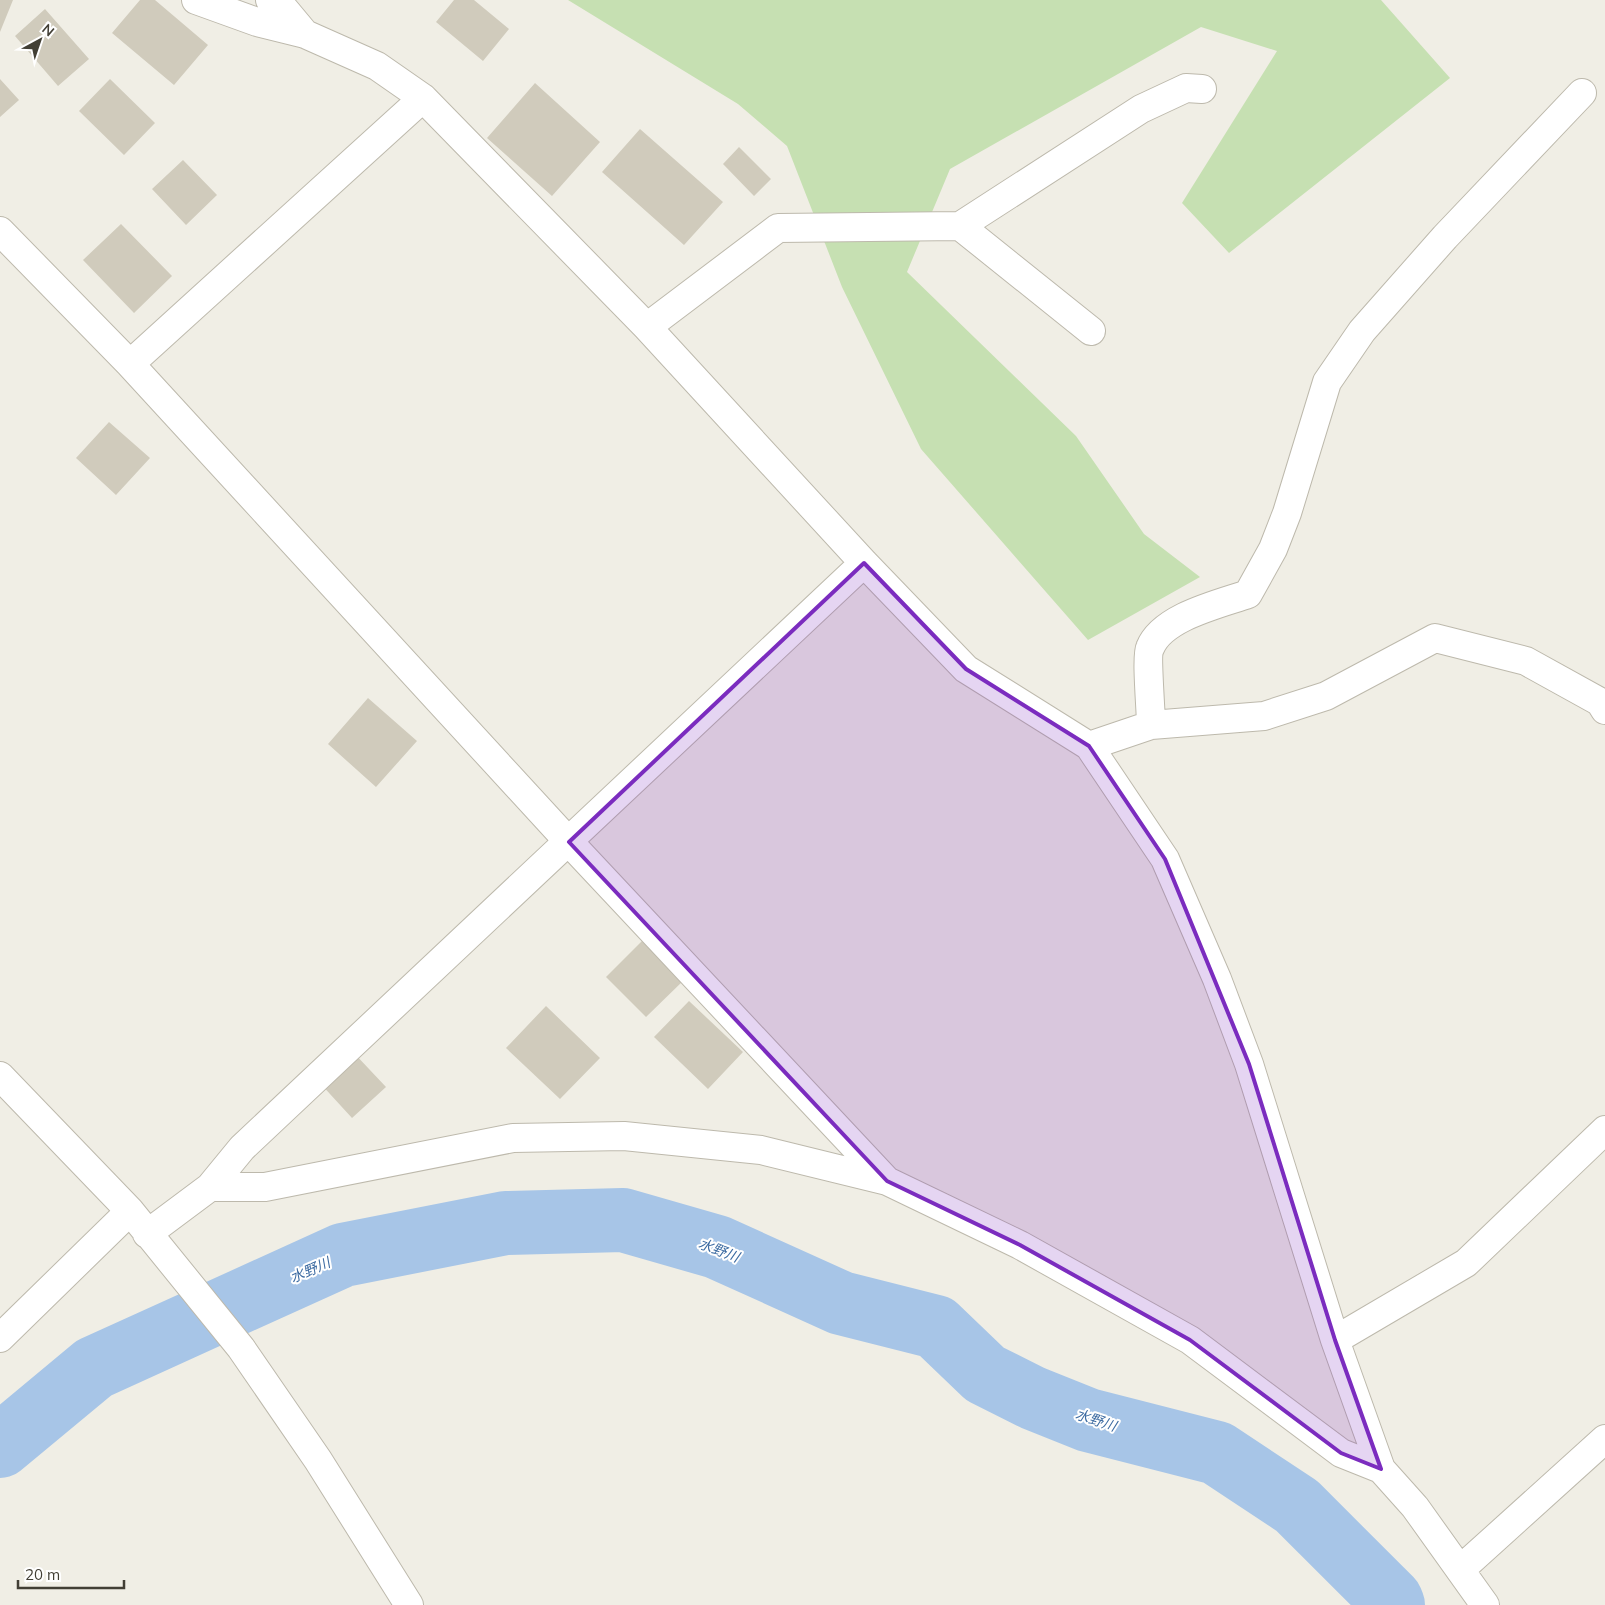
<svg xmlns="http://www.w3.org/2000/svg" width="1605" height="1605" font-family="Mulish,'Noto Sans JP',sans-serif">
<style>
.green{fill:#c6e0b2}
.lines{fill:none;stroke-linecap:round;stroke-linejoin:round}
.river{stroke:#a7c5e7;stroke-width:64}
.building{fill:#d0cbbc}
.minor-casing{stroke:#bdb9ac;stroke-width:30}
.minor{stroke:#fff;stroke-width:28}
.marked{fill:#7b2cbf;fill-opacity:0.2;stroke:#7b2cbf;stroke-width:4;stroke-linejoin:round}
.labels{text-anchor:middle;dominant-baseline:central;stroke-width:4;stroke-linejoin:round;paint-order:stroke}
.water-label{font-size:14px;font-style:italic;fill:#3b6aa1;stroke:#fff}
</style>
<rect width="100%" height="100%" fill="#f0eee5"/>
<path class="green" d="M568 0H1381L1450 78 1229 253 1182 203 1277 51 1201 27 950 169 907 272 1076 436 1144 534 1200 577 1088 640 921 449 842 287 787 146 738 104Z"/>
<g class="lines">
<path class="river" d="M0 1446 94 1368 343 1255 506 1223 623 1220 717 1247 841 1303 936 1327 985 1374 1033 1398 1088 1420 1217 1453 1297 1506 1391 1600 1393 1605"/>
</g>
<path class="building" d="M0 0H13L0 32Z
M140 0H155L208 45 174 85 112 33Z
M454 0H474L509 29 483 61 436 22Z
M45 9 89 59 58 86 15 36Z
M0 79 19 100 0 117Z
M110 79 155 123 124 155 79 111Z
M535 83 600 142 552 196 487 138Z
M640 129 723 202 684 245 602 172Z
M739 147 771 179 754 196 723 164Z
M183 160 217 195 186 225 152 189Z
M121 224 172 276 134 313 83 260Z
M109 422 150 458 116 495 76 458Z
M368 698 417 741 376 787 328 744Z
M643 940 684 980 646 1017 606 977Z
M689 1001 743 1052 708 1089 654 1037Z
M546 1006 600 1058 560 1099 506 1048Z
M353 1052 386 1087 352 1118 319 1082Z"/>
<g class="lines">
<g class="minor-casing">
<path id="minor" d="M196 0 257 22 305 34 377 66 423 98 647 327 864 563 966 669 1089 746 1165 859 1217 979 1249 1064 1335 1340 1381 1469 1415 1507 1485 1605
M270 0 285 10 305 34
M960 226 1091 331
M0 231 130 364 423 98
M647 327 778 228 960 226 1141 109 1186 88 1202 89
M130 364 569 842 887 1181
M1151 725C1151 711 1146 656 1150 648 1162 617 1219 604 1248 594L1273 549 1287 513 1327 382 1362 331 1445 237 1582 93
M1089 746 1151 725 1264 716 1326 696 1435 638 1526 661 1600 702 1605 710
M0 1076 130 1211 241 1348 318 1460 409 1605
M210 1187H265L513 1138 624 1136 761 1150 887 1181 1020 1245 1190 1340 1341 1453 1381 1469
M147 1234 210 1187 242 1148 864 563
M0 1338 130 1211
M1335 1340 1466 1263 1605 1130
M1461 1569 1605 1439"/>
</g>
<use href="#minor" class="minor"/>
</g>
<path class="marked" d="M864 563 966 669 1089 746 1165 859 1249 1064 1335 1340 1381 1469 1341 1453 1190 1340 1020 1245 887 1181 569 842Z"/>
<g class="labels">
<g class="water-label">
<text transform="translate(719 1250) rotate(21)">水野川</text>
<text transform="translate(310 1270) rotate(-24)">水野川</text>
<text transform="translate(1096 1420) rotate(18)">水野川</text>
</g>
</g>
<g transform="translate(40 40) rotate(40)" stroke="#ffffff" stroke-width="4" paint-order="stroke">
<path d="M0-4L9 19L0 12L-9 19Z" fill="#423f35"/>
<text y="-8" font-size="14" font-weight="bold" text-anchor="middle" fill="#423f35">N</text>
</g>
<path d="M18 1580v8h106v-8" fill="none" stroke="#423f35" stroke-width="2.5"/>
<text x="25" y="1580" font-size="15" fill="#423f35" stroke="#ffffff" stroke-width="4" paint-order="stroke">20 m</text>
</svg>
